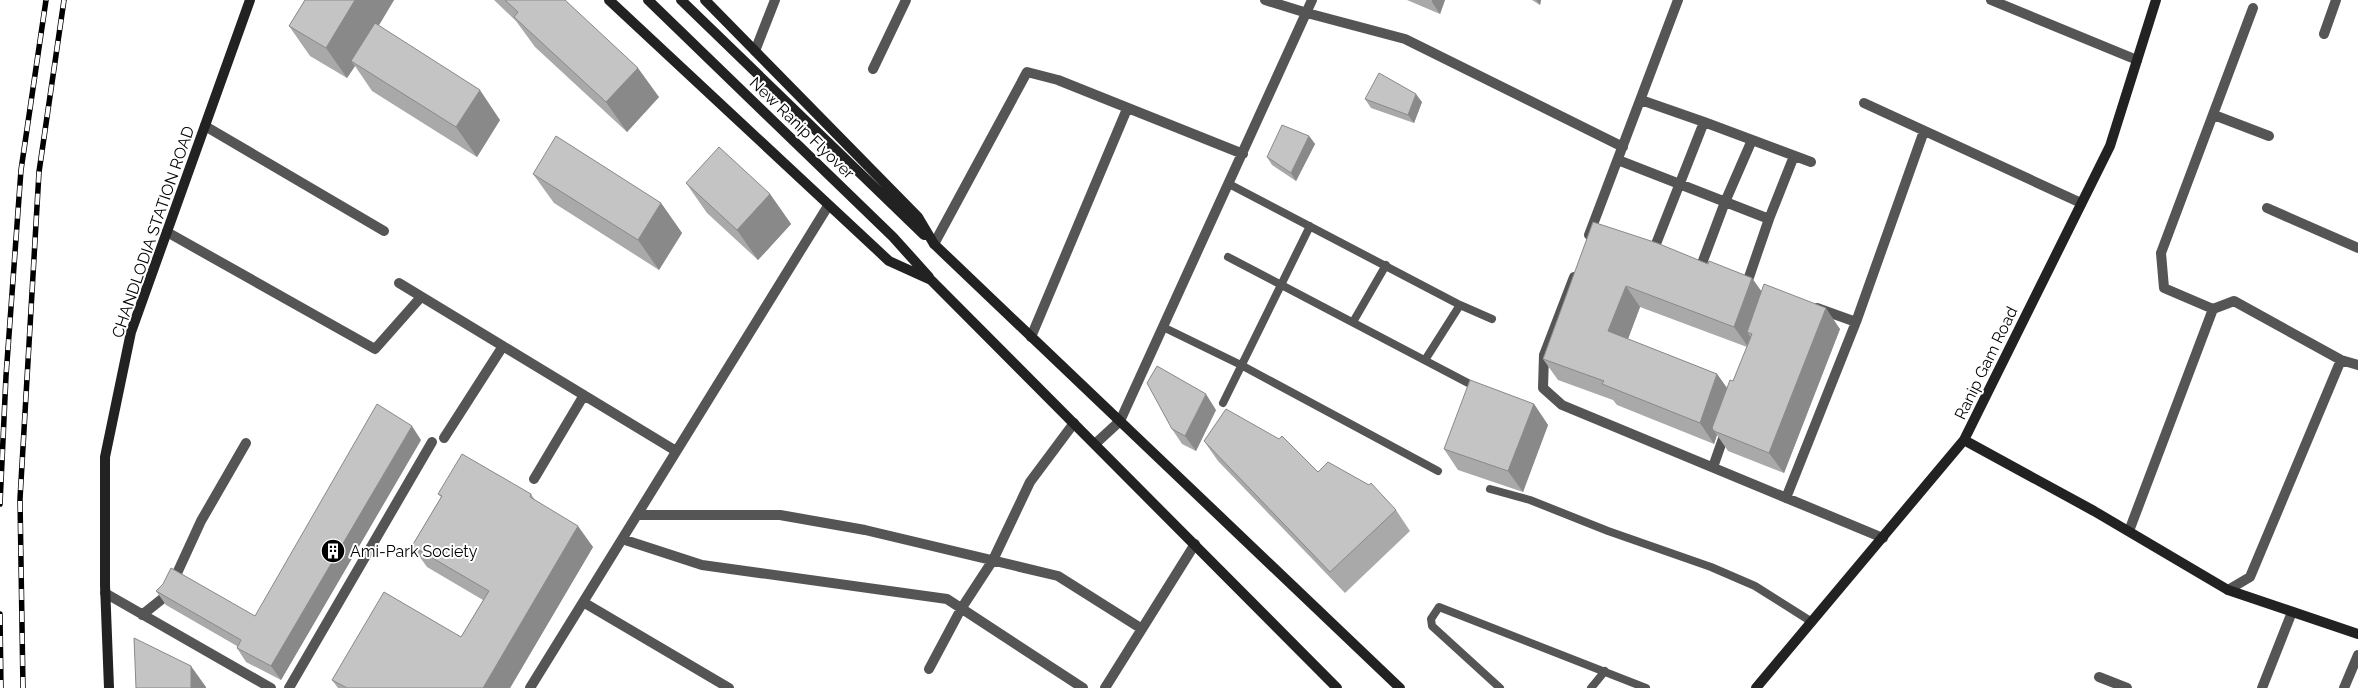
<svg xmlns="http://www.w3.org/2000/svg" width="2358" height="688" font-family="Raleway,sans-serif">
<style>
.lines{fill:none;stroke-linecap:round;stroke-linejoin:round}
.lane{stroke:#555;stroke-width:8}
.street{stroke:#555;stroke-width:10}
.secondary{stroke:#222;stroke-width:10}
.rail-casing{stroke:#000;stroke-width:5.5}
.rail{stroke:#fff;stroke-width:4;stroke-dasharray:11;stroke-linecap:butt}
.wall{fill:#a9a9a9;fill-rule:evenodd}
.shaded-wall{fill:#898989}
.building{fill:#c4c4c4;stroke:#898989}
.labels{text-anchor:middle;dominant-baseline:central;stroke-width:4;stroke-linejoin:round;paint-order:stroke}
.street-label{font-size:16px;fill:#000;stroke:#fff}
.poi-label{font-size:16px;fill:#000;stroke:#fff;text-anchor:start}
</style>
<rect width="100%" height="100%" fill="#fff"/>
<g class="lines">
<path class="lane" d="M1229 184 1460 305 1492 319
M1228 257 1468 383
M1353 322 1386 265
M1163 327 1241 365 1438 471
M1425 360 1460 305
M1223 403 1310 226
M1490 489 1530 500 1608 531 1711 567 1755 586 1812 622
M1500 688 1432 626 1431 619 1439 607 1646 688
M1591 688 1605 671"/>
<path class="street" d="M1265 0 1307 13 1405 39 1623 147
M1991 0 2137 60
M2253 8 2161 253 2164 288 2213 309 2234 301 2341 360 2358 365
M2324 34 2336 0
M755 51 775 0
M873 69 906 0
M1641 100 1704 122 1654 249
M1864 103 2081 203
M2214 115 2269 136
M1704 122 1811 162
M205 126 384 231
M1618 160 1769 219
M2267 208 2358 248
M167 232 375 349 421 297
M1589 235 1678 0
M934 244 1027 72 1058 80 1243 154
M1701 266 1725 202 1752 140
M1574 277 1544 355 1543 388 1562 405 1883 538
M399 283 676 451
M1747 283 1769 219 1794 156
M1817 308 1856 322
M1031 337 1127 109
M444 438 503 346
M1095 444 1120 421 1312 0
M1713 467 1726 430
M534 479 584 395
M1786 498 1856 322 1924 131
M637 515H780L865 530 1058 576 1142 629
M2129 531 2213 309
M622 539 702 565 947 599 1083 688
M2228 590 2250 577 2341 360
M105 593 271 688
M583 602 729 688
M142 615 167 595 201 521 246 443
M929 669 961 609 993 560 1030 482 1074 423
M2099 677 2127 688
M289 688 432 442
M530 688 828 206
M1105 688 1195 544
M2262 688 2292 612
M2344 688 2358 655"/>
<path class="secondary" d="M609 0 889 261 931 280 1337 688
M648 0 893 237 929 277
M681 0 924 235
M705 0 918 217 934 244 1400 688
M1964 440 2094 511 2228 590 2358 634
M109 688 105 585V457L131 332 250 0
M1756 688 1964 440 2110 146 2156 0"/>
<g class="rail-casing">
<path id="rail" d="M0 504 6 376 21 170 46 0
M0 614 1 688
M23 688 20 499 39 172 64 0"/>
</g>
<use href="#rail" class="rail"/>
</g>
<path class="wall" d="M305 0H394L378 26 500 120 477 157 372 91 355 66 347 78 310 56 289 26Z
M494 0H565L659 97 627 132 535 47 516 21Z
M1407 0H1445L1440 14Z
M1532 0H1541L1540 5Z
M1365 99 1422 102 1414 123 1371 108Z
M1309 136 1315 144 1296 181 1272 165 1267 157Z
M533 174 661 203 682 233 659 270 554 203Z
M686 183 770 194 791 224 758 260 707 213Z
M1593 222 1762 292 1840 329 1784 473 1728 451 1717 435 1714 444 1617 405 1613 400 1558 380 1543 359ZM1640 307 1747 347 1733 381 1727 388 1717 374 1628 339Z
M1534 404 1548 425 1523 492 1458 470 1444 449Z
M1216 410 1196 451 1182 444 1172 429Z
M421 440 281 680 246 662 237 648V646L166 605 156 591 255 616Z
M1204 441 1318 472 1396 510 1410 531 1345 593 1218 461Z
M438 494H531L535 500 593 547 510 688H338L332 680 461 637 483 600 427 567 412 546 441 497Z"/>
<path class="shaded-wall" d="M355 0H394L356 64 351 61 355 66 347 78 326 48Z
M1432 0H1445L1440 14 1432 2Z
M1536 0H1541L1540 5Z
M638 68 659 97 627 132 606 102Z
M480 90 500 120 477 157 456 127Z
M1416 94 1422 102 1414 123 1408 115Z
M1309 136 1315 144 1296 181 1291 173Z
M770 194 791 224 758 260 737 230Z
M661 203 682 233 659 270 638 240Z
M1752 278 1767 299 1752 334 1747 332 1752 339 1749 348 1734 327Z
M1626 286 1640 307 1623 352 1608 331Z
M1826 308 1840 329 1784 473 1769 453Z
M1717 374 1732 395 1714 431 1717 435 1714 444 1700 423Z
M1206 394 1216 410 1196 451 1185 436Z
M1534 404 1548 425 1523 492 1508 471Z
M412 426 421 440 281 680 271 666Z
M578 526 593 547 510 688H483Z
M191 666 206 687V688H191Z"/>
<path class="building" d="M305 0H355L326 48 289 26Z
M505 0H565L638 68 606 102 514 17 518 12Z
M375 23 480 90 456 127 351 61Z
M1379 73 1416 94 1408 115 1365 99Z
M1282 125 1309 136 1291 173 1267 157Z
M556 136 661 203 638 240 533 174Z
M719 147 770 194 737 230 686 183Z
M1593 222 1657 243 1708 264 1709 261 1752 278 1734 327 1626 286 1608 331 1717 374 1700 423 1602 384 1604 381 1543 359Z
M1764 284 1826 308 1769 453 1714 431 1712 428 1730 380 1733 381 1752 334 1747 332Z
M1157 366 1206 394 1185 436 1172 429 1147 383Z
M1470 380 1534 404 1508 471 1444 449Z
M377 404 412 426 271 666 237 648 241 640 156 591 163 584 171 568 255 616Z
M1226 409 1279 439 1282 436 1318 472 1328 462 1369 485 1371 483 1396 510 1330 572 1204 441Z
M462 454 531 494 530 497 578 526 483 688H347L332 680 384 592 461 637 489 591 412 546 442 496 438 494Z
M134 638 191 666V688H136Z"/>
<defs>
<g id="building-disc" transform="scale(1.25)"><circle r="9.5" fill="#000" stroke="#fff"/><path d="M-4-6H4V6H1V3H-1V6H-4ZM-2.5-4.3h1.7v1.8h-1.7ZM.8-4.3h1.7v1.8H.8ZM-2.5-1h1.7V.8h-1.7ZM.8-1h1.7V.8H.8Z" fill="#fff"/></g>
</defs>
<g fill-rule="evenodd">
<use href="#building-disc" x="333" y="551"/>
</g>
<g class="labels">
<g class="street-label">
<text transform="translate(802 128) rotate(44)">New Ranip Flyover</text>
<text transform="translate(153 232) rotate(-71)">CHANDLODIA STATION ROAD</text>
<text transform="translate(1986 363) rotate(-64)">Ranip Gam Road</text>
</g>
<g class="poi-label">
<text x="350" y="551">Ami-Park Society</text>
</g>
</g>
</svg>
